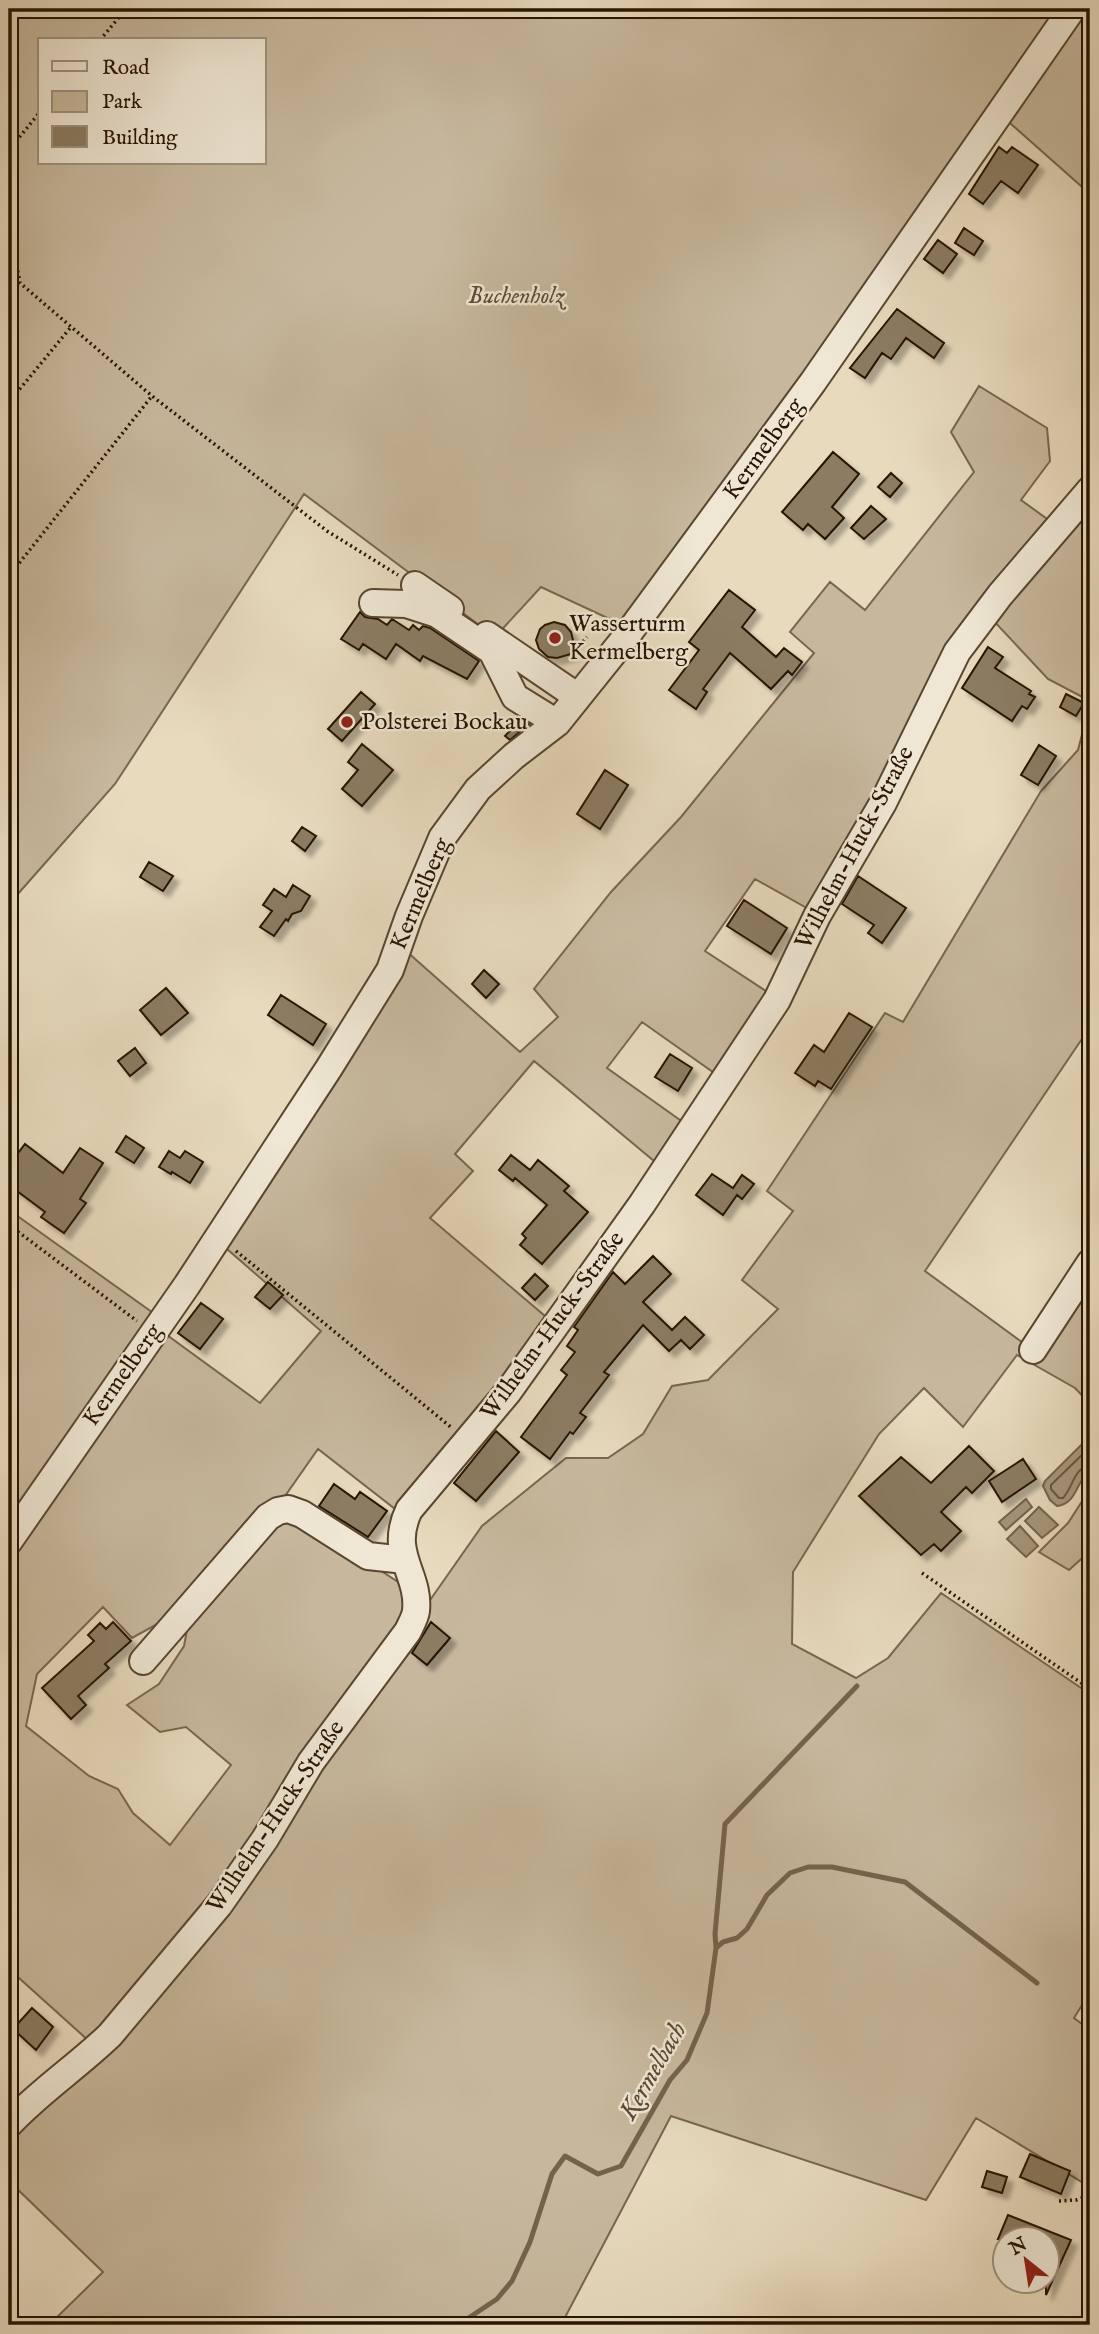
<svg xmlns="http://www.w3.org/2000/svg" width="1099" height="2334" font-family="'IM FELL English',serif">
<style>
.green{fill:#c7b89d;stroke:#78664e;stroke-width:2;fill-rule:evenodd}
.water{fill:#a6977d;stroke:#74634b;stroke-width:2}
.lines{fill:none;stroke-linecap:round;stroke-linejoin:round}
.shore{stroke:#67563e;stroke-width:2}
.stream{stroke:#74634b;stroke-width:5}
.building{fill:#8b7b62;stroke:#281400;stroke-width:2;filter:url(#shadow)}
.minor-casing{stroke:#58462f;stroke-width:30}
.path{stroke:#281400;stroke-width:3.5;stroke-dasharray:2 3.5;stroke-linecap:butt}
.minor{stroke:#efe7d4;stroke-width:26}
.poi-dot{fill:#8f2418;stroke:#efe7d4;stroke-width:2.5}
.labels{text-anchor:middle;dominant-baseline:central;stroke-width:5;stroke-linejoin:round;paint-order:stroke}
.park-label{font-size:24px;font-style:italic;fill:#604d37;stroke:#efe7d4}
.street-label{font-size:24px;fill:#281400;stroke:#efe7d4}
.poi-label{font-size:24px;fill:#281400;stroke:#efe7d4;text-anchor:start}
.water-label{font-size:26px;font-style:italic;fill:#5a4832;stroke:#efe7d4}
</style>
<defs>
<filter id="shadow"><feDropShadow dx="6" dy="6" stdDeviation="2" flood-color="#0004"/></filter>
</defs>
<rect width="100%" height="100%" fill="#e7dabd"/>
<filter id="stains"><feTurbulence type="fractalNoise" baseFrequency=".00286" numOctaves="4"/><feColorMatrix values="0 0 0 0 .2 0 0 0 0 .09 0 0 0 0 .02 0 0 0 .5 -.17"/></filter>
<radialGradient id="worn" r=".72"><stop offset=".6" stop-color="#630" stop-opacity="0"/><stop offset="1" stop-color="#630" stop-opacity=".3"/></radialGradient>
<path class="green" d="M9 9H1063L631 629 541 587 495 637 304 494 115 784 9 904ZM40 40H264V163H40Z
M1078 9H1090V194L1002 116Z
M979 386 1047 428 1050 461 1021 500 1054 524 995 592 812 911 755 879 705 951 772 995 720 1077 642 1022 607 1068 687 1125 660 1166 534 1061 455 1154 473 1171 430 1218 552 1322 399 1512 318 1449 278 1506 183 1610 132 1638 103 1607 37 1674 26 1726 89 1776 118 1789 133 1813 170 1845 231 1765 186 1727 160 1732 127 1705 159 1684 184 1646 190 1614 271 1521 299 1517 398 1582 408 1602V1614L262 1836 90 2042 9 1969V1566L73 1456 160 1330 260 1403 321 1331 219 1242 405 950 520 1052 558 1017 534 989 611 892 681 817 814 653 790 632 830 582 865 610 974 472 951 432Z
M1090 501V701L1048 679 991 618Z
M1090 704V1027L925 1271 1030 1348 1023 1358 1017 1355 963 1427 924 1388 879 1434 793 1572 792 1644 856 1678 888 1658 941 1593 1090 1694V1992L1074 2018 1090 2030V2187L976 2118 926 2200 671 2116 561 2325H49L103 2272 9 2181V2133L95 2056 421 1613 482 1526 566 1458H608L643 1434 672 1386 708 1380 778 1309 742 1280 793 1211 767 1191 885 1013 903 1022 1041 791 1078 750Z
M9 1210 156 1315 9 1533Z
M1090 1270V1404L1075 1388 1031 1363Z
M1090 1489V1551L1069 1570 1039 1552 1068 1523Z"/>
<path class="water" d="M1090 1440V1470C1076 1481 1077 1504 1057 1506L1050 1500 1043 1486 1045 1481 1084 1442Z
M1026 1499 1032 1507 1006 1530 999 1522Z
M1039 1507 1058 1525 1042 1538 1025 1521Z
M1020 1526 1038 1546 1026 1557 1007 1539Z"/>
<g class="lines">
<path class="shore" d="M1090 1447 1051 1485V1489L1059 1498H1063C1073 1487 1074 1468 1090 1465"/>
<path class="stream" d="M716 1948 715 1934 725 1824 857 1686
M458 2325 497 2299 512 2281 530 2242 552 2174 565 2156 598 2174 621 2166 670 2080 687 2060 707 2013 716 1948 723 1942 737 1938 747 1929 767 1895 790 1873 808 1867H832L905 1882 1037 1983"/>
</g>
<path class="building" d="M999 147 1007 153 1012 147 1038 165 1018 193 1001 181 983 204 969 194Z
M964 228 983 241 974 255 955 243Z
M938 240 957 254 943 273 924 259Z
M897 309 944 343 934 358 906 338 891 359 882 353 865 378 850 368Z
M833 452 859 474 832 507 844 518 825 539 808 524 803 530 782 512Z
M891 473 902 483 890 497 878 487Z
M871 506 886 519 864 539 851 528Z
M729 590 755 610 742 627 776 657 784 648 802 662 792 675 788 671 771 689 730 653 703 689 707 692 696 709 669 690 699 650 689 642Z
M360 612 365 617 378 619 387 625 392 619 409 630 413 625 419 630 423 626 430 628 479 661 467 679 423 656 420 661 396 644 386 659 363 644 359 650 341 639Z
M554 622 565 625 571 632 573 640 571 654 557 658 548 657 539 649 536 640 540 629 545 625Z
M988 647 1003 657 995 668 1031 691 1029 694 1035 697 1027 709 1022 706 1012 721 962 688Z
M361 692 375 704 342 741 328 729Z
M1066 694 1084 703 1076 716 1060 707Z
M521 719 529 724 510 740 505 736Z
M362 744 393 770 362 806 342 789 358 770 348 762Z
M1039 745 1056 756 1038 785 1021 775Z
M605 770 628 785 600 829 577 814Z
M302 827 316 836 305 851 292 841Z
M149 862 173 876 163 891 140 877Z
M858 876 906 908 882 943 868 933 874 925 842 904Z
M293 885 310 896 301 911 292 914 288 921 286 919 274 936 260 927 272 911 263 905 274 889 286 897Z
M744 900 787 928 771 954 727 926Z
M484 970 499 984 486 998 472 984Z
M166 988 188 1013 161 1035 140 1010Z
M281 995 326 1024 313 1045 268 1015Z
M849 1013 872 1027 831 1089 818 1081 815 1086 795 1073 814 1045 824 1052Z
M135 1048 146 1063 130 1076 118 1061Z
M670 1054 692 1068 678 1091 655 1077Z
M126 1136 144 1148 134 1163 116 1152Z
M25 1144 63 1173 80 1148 103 1163 80 1199 86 1203 64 1233 41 1217 45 1212 9 1185V1165Z
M169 1151 180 1158 185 1151 203 1162 190 1183 172 1172 171 1174 159 1167Z
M511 1155 530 1170 538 1160 569 1186 564 1191 588 1212 542 1264 520 1245 526 1238 522 1234 547 1205 515 1178 513 1181 499 1170Z
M712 1174 733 1188 742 1175 754 1184 742 1199 737 1195 723 1215 696 1195Z
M653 1256 671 1274 643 1302 672 1330 685 1317 704 1335 690 1349 681 1340 669 1351 643 1325 604 1372 609 1375 580 1413 586 1417 573 1434 570 1432 550 1459 521 1437 567 1375 561 1370 575 1352 567 1346 578 1330 574 1327 613 1272 625 1284Z
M535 1274 548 1286 535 1300 522 1288Z
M268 1282 283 1295 270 1309 255 1297Z
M201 1303 223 1319 200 1349 178 1333Z
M496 1431 519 1452 476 1501 454 1483Z
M969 1446 994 1471 972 1493 966 1487 941 1512 961 1531 941 1551 934 1544 921 1555 859 1496 901 1457 931 1483Z
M1023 1459 1036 1479 1002 1502 989 1481Z
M334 1484 355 1499 360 1492 387 1511 368 1537 319 1506Z
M113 1622 131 1641 105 1664 109 1668 78 1696 86 1705 71 1719 42 1688 94 1641 88 1635 100 1623 106 1629Z
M431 1622 450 1638 427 1665 412 1653Z
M32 2008 53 2027 36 2050 13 2029Z
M1030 2154 1070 2171 1061 2194 1020 2177Z
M987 2171 1007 2177 1002 2193 982 2187Z
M1008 2215 1071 2240 1046 2295V2239H998Z"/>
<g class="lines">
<g class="minor-casing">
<path id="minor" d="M415 585 450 609
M373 603 406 604 437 614 492 651 515 697 557 723
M487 635 578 697
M1033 1350 1090 1263
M9 1541 187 1285 329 1068 390 970 409 916 442 838 478 789 514 756 557 723 622 642 813 382 1072 9
M143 1661 268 1517 278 1511 288 1509 302 1514 368 1556 405 1560
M9 2124C40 2091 78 2066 110 2035L219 1905 265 1839 311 1762 408 1631C411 1624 415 1618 416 1611 420 1573 388 1554 409 1510L508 1392 642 1204 777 1000 817 916 883 803 957 652 1000 595 1090 490"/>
</g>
<path class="path" d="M100 40 126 9
M9 150 40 112
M9 222 20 283 152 396 327 531 398 575
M9 402 71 327
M9 576 152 396
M576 650 587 637
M9 1225 137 1321
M236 1251 452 1428
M922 1573 1090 1689
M1059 2201 1076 2200 1090 2195"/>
<use href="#minor" class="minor"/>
</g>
<g class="poi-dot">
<circle cx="555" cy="638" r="7"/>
<circle cx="347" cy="722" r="7"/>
</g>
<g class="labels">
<g class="park-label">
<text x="516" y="296">Buchenholz</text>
</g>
<g class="street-label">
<text transform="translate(764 449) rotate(-54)">Kermelberg</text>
<text transform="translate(855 848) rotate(-62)">Wilhelm-Huck-Straße</text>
<text transform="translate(421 894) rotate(-67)">Kermelberg</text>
<text transform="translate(553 1326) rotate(-54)">Wilhelm-Huck-Straße</text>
<text transform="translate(123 1375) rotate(-55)">Kermelberg</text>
<text transform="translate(276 1817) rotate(-56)">Wilhelm-Huck-Straße</text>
</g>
<g class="poi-label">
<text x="569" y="624">Wasserturm<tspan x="569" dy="28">Kermelberg</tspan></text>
<text x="361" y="722">Polsterei Bockau</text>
</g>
<g class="water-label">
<text transform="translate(653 2071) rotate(-60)">Kermelbach</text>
</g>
</g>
<rect width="1099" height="2334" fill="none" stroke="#e7dabd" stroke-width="35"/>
<rect x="10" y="10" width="1078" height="2313" fill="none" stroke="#281400" stroke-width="3.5"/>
<rect x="18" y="18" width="1064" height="2299" fill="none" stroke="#281400" stroke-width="2"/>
<rect x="38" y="38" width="228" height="126" fill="#efe7d4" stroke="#9f937f" stroke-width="2"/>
<rect x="52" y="61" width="35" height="10" fill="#efe7d4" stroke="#9f937f" stroke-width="2"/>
<text x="102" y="74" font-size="21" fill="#281400">Road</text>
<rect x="52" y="91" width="35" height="21" fill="#c7b89d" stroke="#9f937f" stroke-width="2"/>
<text x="102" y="108" font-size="21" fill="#281400">Park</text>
<rect x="52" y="126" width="35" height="21" fill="#8b7b62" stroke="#9f937f" stroke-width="2"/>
<text x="102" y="144" font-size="21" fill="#281400">Building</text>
<g transform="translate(1026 2260) rotate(330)"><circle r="33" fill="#efe7d4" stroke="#9f937f" stroke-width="2"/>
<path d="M0-5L12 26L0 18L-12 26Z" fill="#8f2418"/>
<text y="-10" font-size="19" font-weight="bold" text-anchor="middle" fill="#281400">N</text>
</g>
<rect width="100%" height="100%" filter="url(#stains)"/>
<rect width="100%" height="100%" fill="url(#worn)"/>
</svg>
